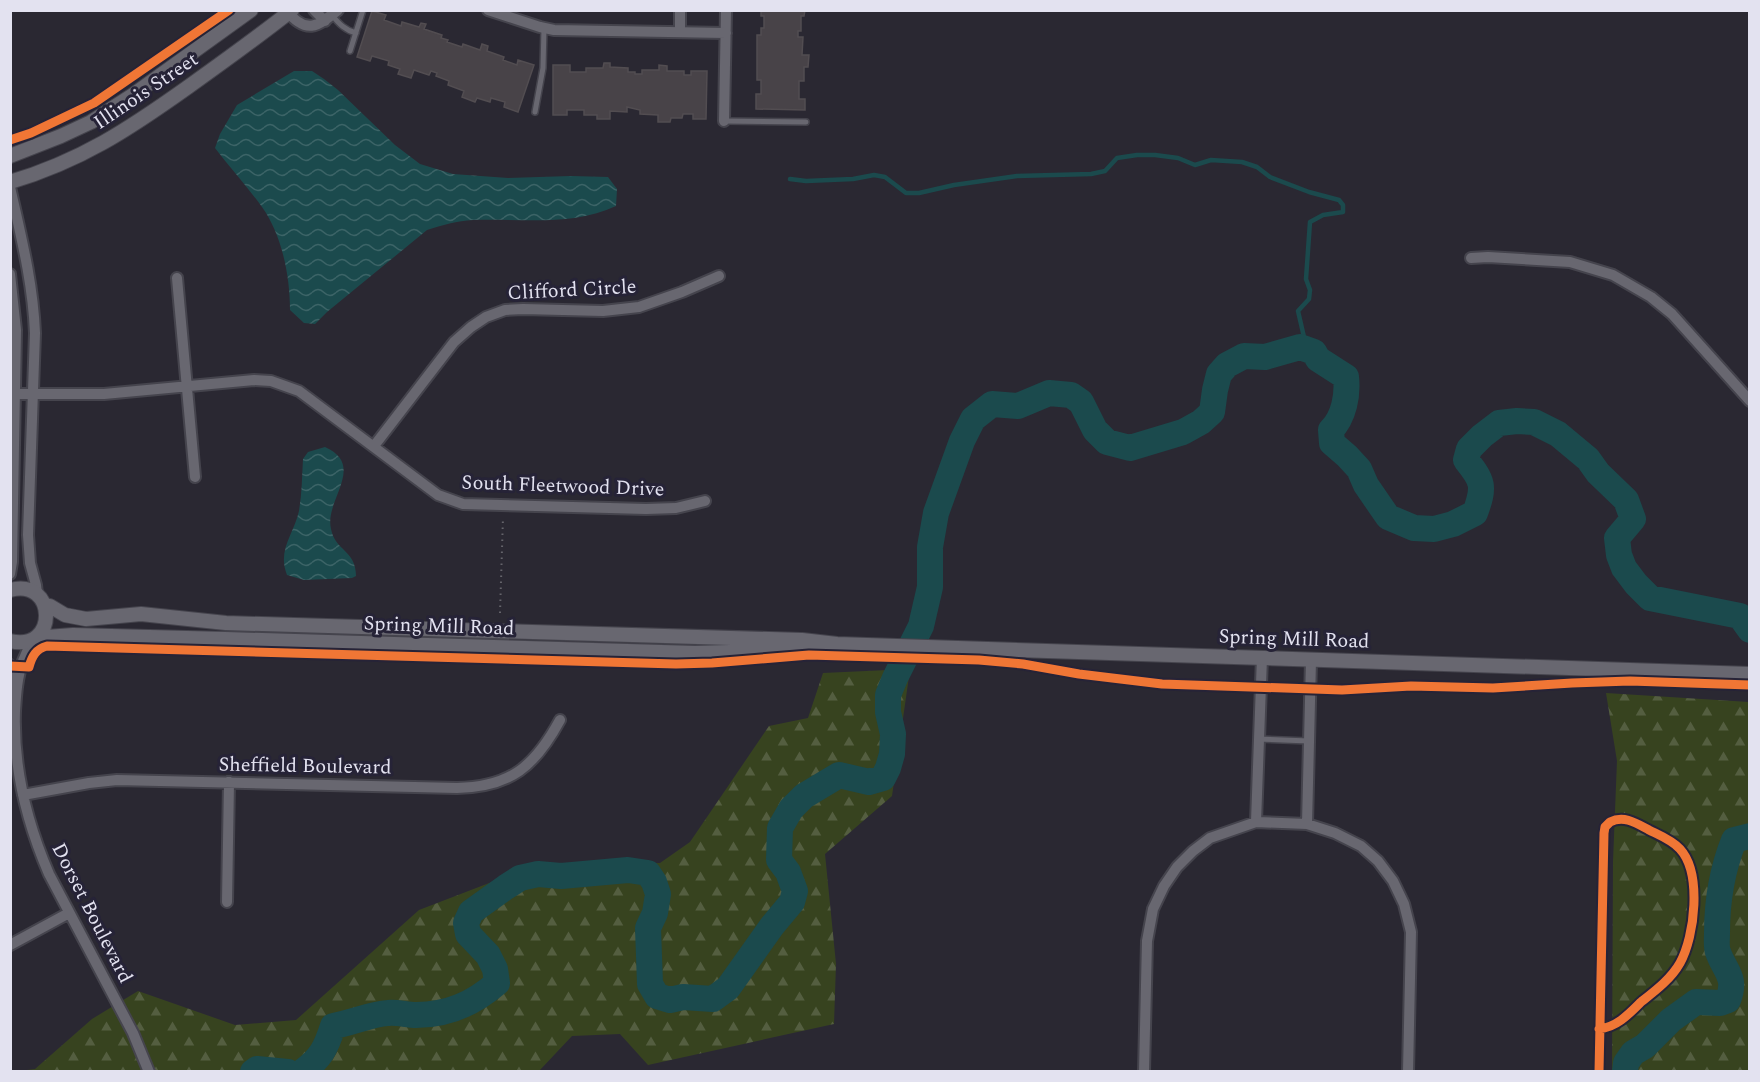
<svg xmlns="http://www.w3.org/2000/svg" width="1760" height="1082" font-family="Spectral,serif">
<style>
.forest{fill:url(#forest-firs)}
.water{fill:url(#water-waves)}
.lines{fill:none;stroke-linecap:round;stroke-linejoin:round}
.stream{stroke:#1b4a4d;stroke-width:4.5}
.river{stroke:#1b4a4d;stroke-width:26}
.building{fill:#484348;stroke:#524d51;stroke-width:1.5}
.service-casing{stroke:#45444d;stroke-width:8}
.minor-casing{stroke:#45444d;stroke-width:14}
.tertiary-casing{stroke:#45444d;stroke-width:16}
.path{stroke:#65646b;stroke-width:2;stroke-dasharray:1.5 4.5;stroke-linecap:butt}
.service{stroke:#686770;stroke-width:5}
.minor{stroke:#686770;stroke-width:10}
.tertiary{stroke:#686770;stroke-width:14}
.cycleway-casing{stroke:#262337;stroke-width:13}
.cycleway{stroke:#f07635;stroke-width:9}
.labels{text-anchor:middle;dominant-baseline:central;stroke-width:6;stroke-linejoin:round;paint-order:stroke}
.street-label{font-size:20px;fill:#e3e2f0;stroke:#262337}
</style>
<defs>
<pattern id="forest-firs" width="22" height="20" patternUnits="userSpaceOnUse" patternTransform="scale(1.5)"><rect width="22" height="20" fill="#37431f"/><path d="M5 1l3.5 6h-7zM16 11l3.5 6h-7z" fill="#545e40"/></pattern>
<pattern id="water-waves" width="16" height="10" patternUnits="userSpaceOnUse" patternTransform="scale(1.5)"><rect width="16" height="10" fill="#1b4a4d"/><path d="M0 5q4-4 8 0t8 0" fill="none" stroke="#3c6467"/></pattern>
</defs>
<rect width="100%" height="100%" fill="#2a2832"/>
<path class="forest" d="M910 669 892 796 825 854 836 964 834 1024 648 1065 620 1034 572 1036 539 1071 11 1072 35 1069 92 1019 138 991 235 1025 296 1020 419 910 536 865 660 863 690 842 769 726 808 718 823 673Z
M1606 693 1749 702V1071H1612L1613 862 1617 761Z"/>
<path class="water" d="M294 71H312L324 79 338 90 395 145 420 164 453 174 508 178 571 176 608 177 617 189 616 206C572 227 521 218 473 220 457 221 442 225 427 230L327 312 315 324 304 323 290 310C290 276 282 235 262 207 247 186 230 168 215 148L220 134 237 105Z
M325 447C367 466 324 500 331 529 335 551 356 550 356 576L352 578 304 580 287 575C277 550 294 534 299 511 302 494 302 476 303 459L308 452Z"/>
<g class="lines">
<path class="stream" d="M790 179 806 181 853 179 874 175 885 177 906 193H919L954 185 1017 176 1091 174 1105 171 1117 158 1137 155H1155L1178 158 1195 165 1211 160 1242 162 1257 167 1270 177 1309 192 1339 200 1343 205V212L1323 215 1310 222 1306 279 1310 290 1309 299 1298 311 1307 350"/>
<path class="river" d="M253 1072 257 1069 288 1072
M302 1072C321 1058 326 1048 333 1026 352 1023 370 1014 388 1013 397 1012 407 1015 416 1015 448 1015 473 1004 497 983L495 969 488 955 468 934 466 923 471 912 506 887 520 878 538 874 561 876 628 870 648 873 654 882 658 894 655 913 648 928 650 984 657 996 670 1000 683 997 713 999 728 988 772 926 792 902 795 891 788 872 779 860 780 828 791 809 804 796 839 775 869 782 883 778 888 768 892 754 893 734 888 712V695L895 678 921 626 930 587V547L936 513 962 441 973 419 992 404 1018 406 1049 393 1071 395 1081 402 1095 430 1107 442 1130 448 1183 432 1201 422 1212 412 1215 390 1219 374 1227 365 1244 356 1265 357 1300 347 1314 352 1318 359 1346 377C1348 395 1344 417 1331 430L1332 443 1347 456 1359 469 1366 485 1388 517 1414 528 1434 529 1453 524 1475 513C1485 486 1483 481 1466 460L1469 449 1482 436 1499 423 1517 421 1534 422 1558 434 1588 459 1598 473 1626 500 1633 519 1617 538 1619 555 1624 568 1636 584 1650 598 1740 616 1750 630
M1625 1072 1626 1063 1633 1053 1645 1046 1671 1020 1696 1002 1720 1003 1728 1000C1737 977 1725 972 1718 952 1716 947 1717 939 1717 933 1717 901 1722 870 1734 840L1750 836"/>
</g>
<path class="building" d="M761 10H805L804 16H801V31H798V37H803L802 55H809L808 67H804V81H799V99H805V110L756 109V94H761V80H757V35H761V28H764V16H761Z
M372 11 386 15 384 20 401 26 402 22 419 27 421 23 426 24 424 29 442 35 441 38 448 40 447 42 462 47 463 44 480 50 482 44 488 46 487 51 504 57 503 60 517 65 518 60 534 65 518 112 504 107 505 102 491 98 490 102 477 98 475 102 462 97 464 91 448 85 449 81 436 76 437 73 431 71 429 75 414 70 411 78 398 74 400 69 388 65 389 61 372 56 370 61 357 57Z
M604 63H610V67L628 68V72H635V74H642V70H659V65L667 66V71H684V75H691V71H707L706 119H693V114H683L682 118H671L670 122H658V115L640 114V110L627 107V112L610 111V119H597V115H584V110H567V115H553V65H570V72H586V68H603Z"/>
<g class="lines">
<g class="service-casing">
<path id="service" d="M332 15C339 24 345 30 356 33
M350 51 363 10
M535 112 543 68 544 28
M724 121 806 122
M1258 739 1309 741"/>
</g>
<g class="minor-casing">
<path id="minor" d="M286 10C306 35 317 27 338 10
M314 10 325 21
M488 10 540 27 554 30 726 33
M680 32V10
M724 121 726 10
M10 187C21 236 33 283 35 333L28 535 30 563 36 585 37 594
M1471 258 1488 257 1570 262 1613 275 1651 297 1672 314 1750 401
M10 274 16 330 12 562 10 574
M177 278 195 477
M10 394H104L254 380 271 381 299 391 438 495 463 504 646 509 676 508 705 501
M374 446 454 342 471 327 486 317 505 310 523 309 603 311 639 307 682 292 719 276
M32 640C29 647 26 654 23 661 17 677 16 695 15 711 13 768 27 823 49 874L133 1033 149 1072
M10 665 14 686
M23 795 89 783 117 780 457 788C511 787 535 766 560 720
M1256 822 1262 657
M1307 824 1311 660
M227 902 229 782
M10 945 69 913
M1144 1072 1147 941 1153 909 1164 886 1177 867 1193 851 1210 838 1256 822 1307 824 1335 833 1361 846 1378 861 1393 881 1404 904 1411 932 1408 1072"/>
</g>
<g class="tertiary-casing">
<path id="tertiary" d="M10 156 61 136 91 122 133 95 251 10
M10 182C81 161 129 129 188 87 223 62 258 37 292 10
M10 590C57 577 59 653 10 641
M45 605 50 606 65 615 86 619 141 614 226 623 802 640 837 644 1750 674
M39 635 47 637 73 635 225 639 695 653 801 650 819 647"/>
</g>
<path class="path" d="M500 613 503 517"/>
<use href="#service" class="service"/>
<use href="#minor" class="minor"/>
<use href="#tertiary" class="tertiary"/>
<g class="cycleway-casing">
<path id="cycleway" d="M10 140 31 133 94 103 229 10
M10 666 29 667C32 656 36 649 47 646L676 664 712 663 809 655 979 660 1023 664 1079 674 1162 684 1342 690 1411 686 1493 688 1572 683 1630 681 1750 685
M1599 1072 1604 833 1605 827 1610 822C1624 815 1636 823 1649 830 1659 835 1672 840 1680 849 1702 873 1695 936 1680 963 1671 979 1655 991 1641 1002 1629 1014 1617 1027 1599 1029"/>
</g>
<use href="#cycleway" class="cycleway"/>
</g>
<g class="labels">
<g class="street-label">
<text transform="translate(146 91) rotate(-34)">Illinois Street</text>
<text transform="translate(572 290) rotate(-3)">Clifford Circle</text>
<text transform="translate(563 486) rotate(2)">South Fleetwood Drive</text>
<text transform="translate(439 626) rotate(2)">Spring Mill Road</text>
<text transform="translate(1294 639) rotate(2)">Spring Mill Road</text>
<text transform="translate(305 766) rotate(1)">Sheffield Boulevard</text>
<text transform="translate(92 913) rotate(63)">Dorset Boulevard</text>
</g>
</g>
<rect width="1760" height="1082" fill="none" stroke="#e3e2f0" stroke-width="24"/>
</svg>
